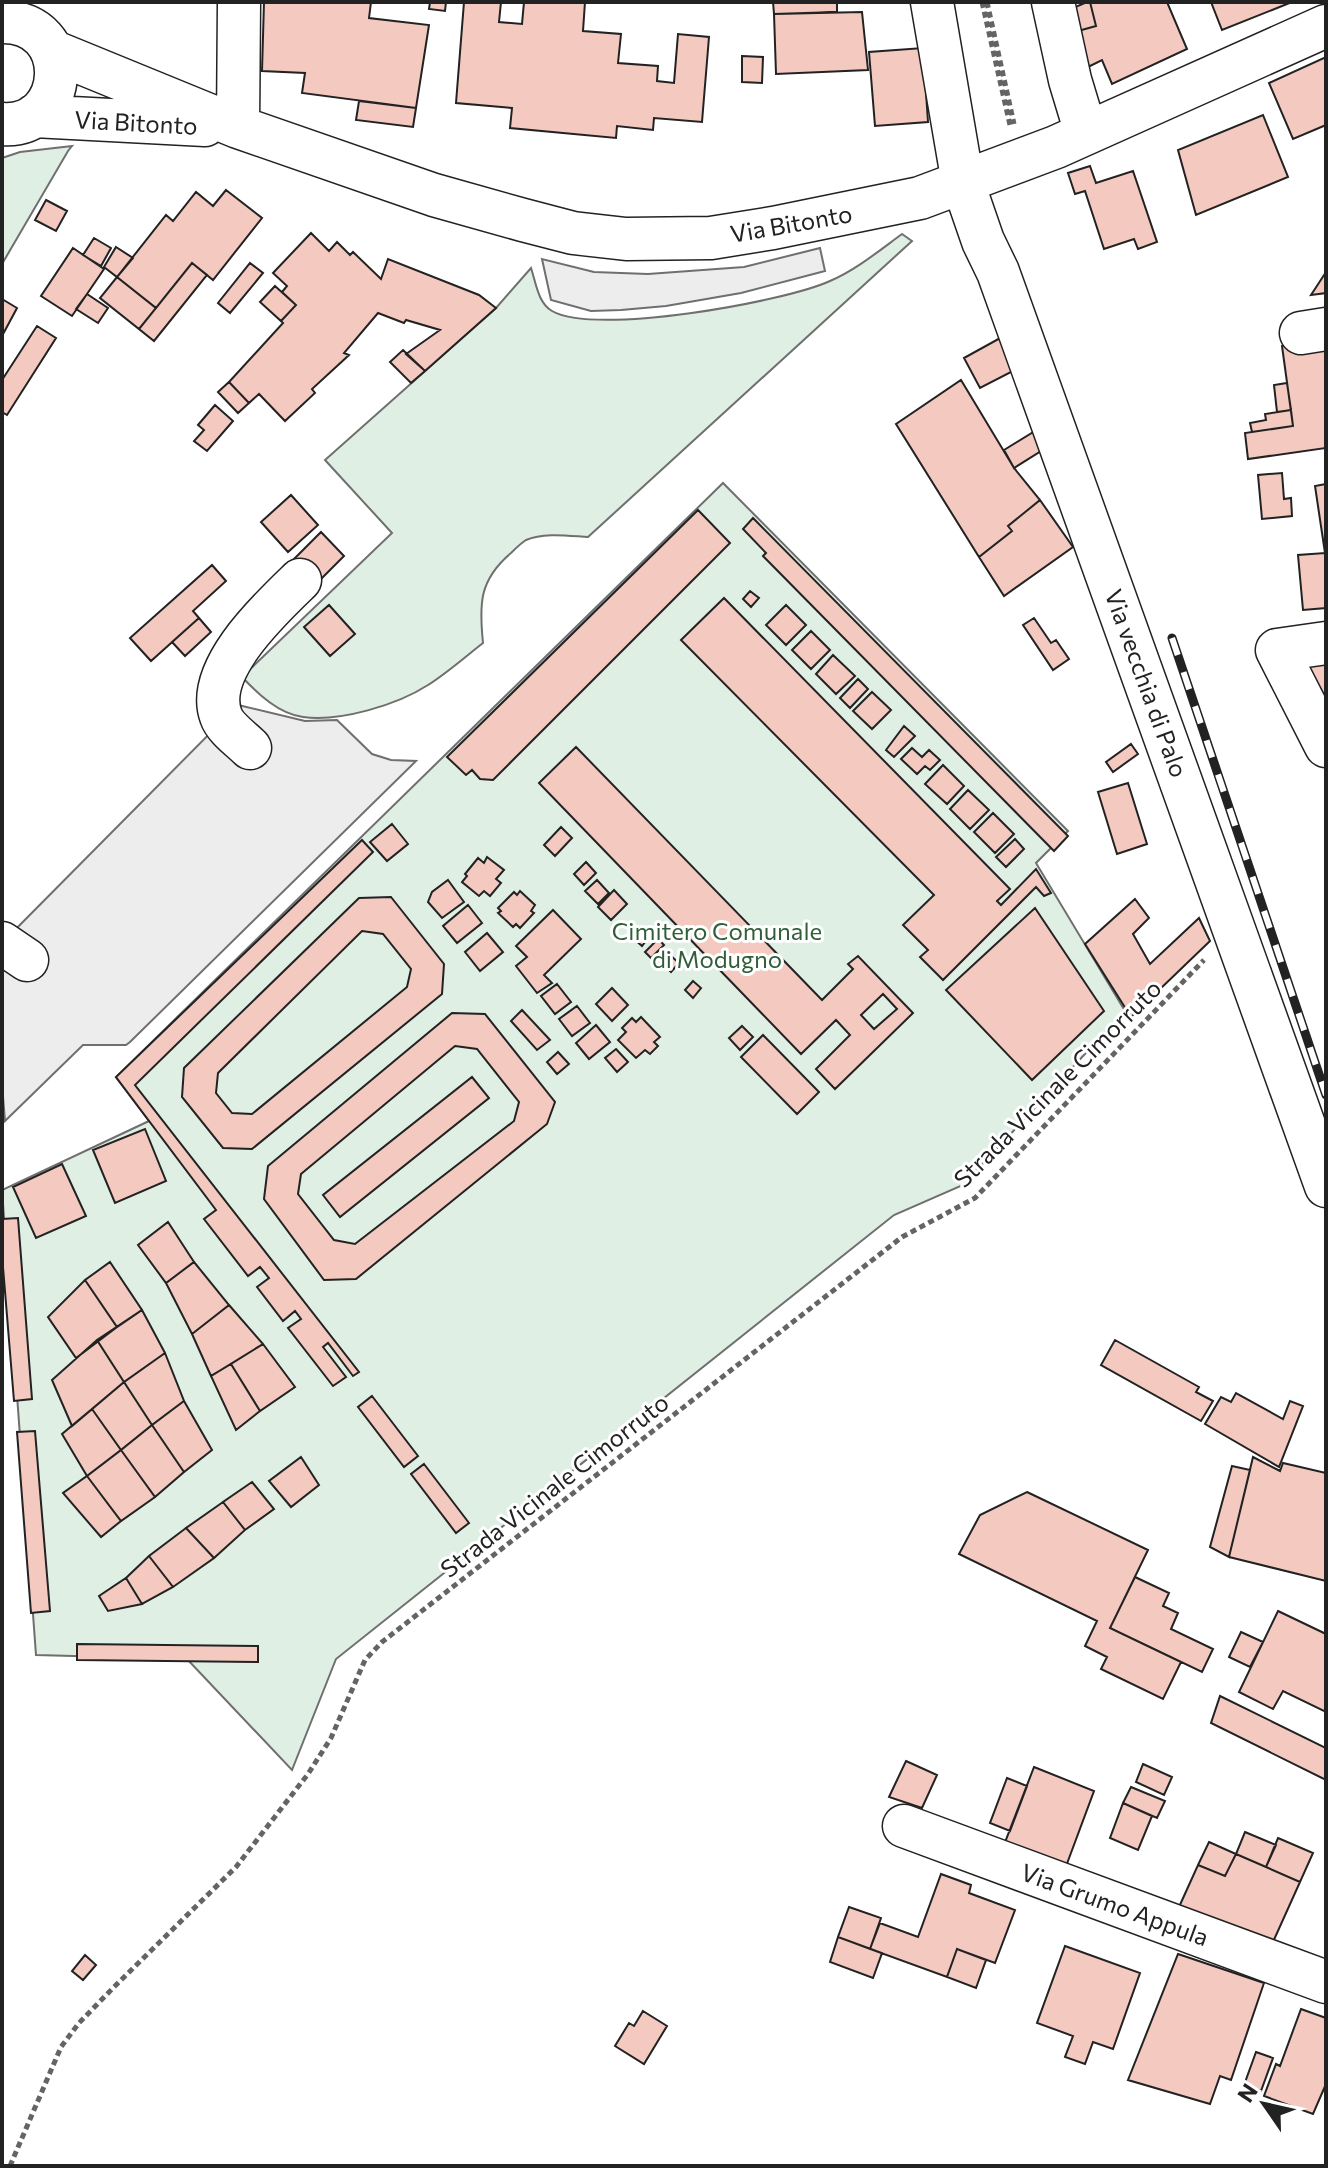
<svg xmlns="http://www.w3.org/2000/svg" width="1328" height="2168" font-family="Commissioner,sans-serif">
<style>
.green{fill:#e0efe3;stroke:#6f6f6f;stroke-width:2}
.parking{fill:#ededed;stroke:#6f6f6f;stroke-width:2}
.building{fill:#f3c9c0;stroke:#222;stroke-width:2;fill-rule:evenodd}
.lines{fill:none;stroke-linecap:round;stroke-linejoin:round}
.minor-casing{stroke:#222;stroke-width:45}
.path{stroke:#646464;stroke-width:5;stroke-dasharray:6 4;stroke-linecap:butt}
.minor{stroke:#fff;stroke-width:42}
.rail-casing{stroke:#222;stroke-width:9}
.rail{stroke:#fff;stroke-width:6;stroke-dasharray:18;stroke-linecap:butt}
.labels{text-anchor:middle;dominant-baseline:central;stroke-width:6;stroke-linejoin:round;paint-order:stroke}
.street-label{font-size:24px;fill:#222;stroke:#fff}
.park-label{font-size:24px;fill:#2f5e38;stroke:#fff}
</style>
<rect width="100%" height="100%" fill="#fff"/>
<path class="green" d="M72 146 68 151 2 264V158L20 152Z
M902 234 912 241 588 537C570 536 544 532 526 540 521 543 515 549 511 553 479 580 479 604 483 643 465 657 447 673 428 685 397 705 340 722 303 717 279 714 258 694 242 677L392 533 325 460 496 308 531 268C536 283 538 303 552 311 595 336 784 302 830 281 856 270 880 250 902 234Z
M723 483 1068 831 1036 863 1125 1011 963 1185 894 1215 336 1659 292 1770 187 1659 36 1655 2 1190 149 1121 116 1077Z"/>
<path class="parking" d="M820 248 825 271 741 293 666 306 621 310 591 311 551 300 542 259 594 272 648 274 744 267Z
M238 705 305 721 337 720 372 754 391 760 416 761 130 1042 126 1045H83L5 1121 2 1084V943Z"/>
<path class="building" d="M264 2H371L369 18 429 25 416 108 302 93 305 73 262 71Z
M430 2H446L445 11 429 9Z
M464 2H501L499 22 522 24 524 2H585L583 31 621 34 618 63 658 66 657 81 674 83 678 34 709 37 702 122 654 118 653 130 617 126 616 138 510 128 512 108 456 103Z
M773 2H837V12L774 14Z
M1087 2H1090L1096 26 1078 31 1073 8Z
M1090 2H1167L1187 49 1112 84 1102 60 1088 67 1078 31 1096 26Z
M1211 2H1292L1222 30Z
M862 12 868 70 776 74 774 14Z
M923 48 928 122 875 126 869 52Z
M742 56 763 57 762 83 742 82Z
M1326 57V125L1293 139 1269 83Z
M359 101 416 108 413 127 356 120Z
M1263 115 1288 177 1196 215 1178 150Z
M1090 166 1096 183 1133 171 1157 242 1138 249 1134 239 1104 249 1085 191 1075 194 1068 173Z
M226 190 262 218 213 280 192 263 156 308 117 277 166 215 173 221 196 192 213 206Z
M46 200 67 211 56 231 35 220Z
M311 233 329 251 337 242 350 255 353 252 381 279 388 259 479 295 496 308 425 371 406 354 440 330 406 320 404 323 378 313 344 353 349 355 312 389 315 393 285 421 259 394 249 403 229 382 283 323 281 321 296 305 282 292 287 286 273 273Z
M94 238 111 248 101 266 83 255Z
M116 247 133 258 117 277 104 267Z
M73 248 104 269 72 316 41 296Z
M192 263 207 275 154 341 139 329Z
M250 263 263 273 230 313 218 303Z
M1326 272V293L1311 295Z
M117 277 156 308 139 329 100 298Z
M275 286 296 305 281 321 260 302Z
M87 294 108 308 98 323 76 309Z
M2 299 17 308 2 336Z
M37 326 56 338 7 415 2 412V380Z
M1002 337 1013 371 980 388 964 358Z
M1326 340V448L1248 459 1245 433 1293 426 1282 346Z
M403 350 425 371 411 383 390 362Z
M961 380 1014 468 1040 500 1008 526 1012 531 979 557 896 424Z
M229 382 249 403 238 413 218 392Z
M1287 383 1291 410 1277 412 1274 385Z
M215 405 233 421 207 451 194 441 204 430 198 425Z
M1291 410 1293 426 1252 432 1250 423 1266 420 1265 414Z
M1035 431 1041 451 1014 468 1004 450Z
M1282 473 1284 499 1291 498 1292 516 1262 519 1258 475Z
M1326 484V553H1325L1315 486Z
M291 495 318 525 288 552 261 522Z
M1040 500 1073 547 1004 596 979 557 1012 531 1008 526Z
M698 510 730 543 493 780 480 779 472 770 466 775 447 757Z
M753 518 1068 836 1054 851 763 556 766 553 743 529Z
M321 532 344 556 316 584 293 560Z
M1325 553 1326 608 1303 610 1298 555Z
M212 565 226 581 193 611 199 618 151 661 130 638Z
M750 591 759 598 751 607 743 599Z
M724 598 1010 889 997 901 1001 905 1036 869 1051 893 1044 896 1036 887 943 980 920 957 928 950 903 925 934 895 681 640Z
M329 605 355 634 330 656 304 627Z
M786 605 806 625 786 645 766 625Z
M199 618 211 632 185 656 172 642Z
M1034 618 1051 643 1056 640 1069 659 1053 670 1023 625Z
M811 631 830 650 811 669 792 650Z
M833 655 855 676 836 694 816 674Z
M1326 662V699L1307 664Z
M858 679 868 689 850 708 840 698Z
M872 692 891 710 872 729 853 711Z
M904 726 915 736 894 757 886 750Z
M1131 744 1138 754 1113 772 1106 762Z
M576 747 822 1000 853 969 848 964 858 956 913 1013 835 1089 816 1069 850 1035 836 1020 801 1054 539 783ZM883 994 897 1009 874 1029 861 1015Z
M912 748 922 757 929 750 940 760 930 770 925 766 917 774 901 759Z
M943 765 964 786 947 804 925 784Z
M1128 783 1147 844 1117 854 1098 792Z
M968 790 989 810 970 829 950 809Z
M993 813 1014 834 995 853 974 832Z
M392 824 408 844 387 861 370 842Z
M561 827 572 838 555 856 544 845Z
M1015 839 1024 849 1006 867 996 857Z
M362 840 373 852 135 1085 359 1372 353 1376 328 1343 323 1347 346 1377 333 1386 288 1328 301 1319 295 1311 283 1321 257 1287 269 1278 260 1267 248 1276 204 1219 216 1210 116 1077Z
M487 857 504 870 496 879 501 883 490 896 484 891 479 896 462 882 467 876 465 874 478 858 484 863Z
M586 862 596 873 584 885 574 874Z
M448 880 464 902 442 918 428 902 432 892Z
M597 880 609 893 598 904 585 891Z
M614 890 627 904 611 920 598 907Z
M520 891 535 905 531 911 534 913 520 928 516 924 513 927 498 913 501 911 498 908 514 892 517 895Z
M391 897 444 964 442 994 252 1149 223 1148 182 1097 184 1068 359 898ZM362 931 383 934 411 969 407 987 252 1114 232 1113 216 1093 218 1073Z
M1135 899 1149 918 1133 934 1150 964 1199 918 1210 941 1131 1017 1085 944Z
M468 905 482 923 457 943 443 926Z
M1035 908 1104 1011 1032 1080 946 990Z
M553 910 581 939 544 975 552 983 537 993 516 966 527 957 516 946Z
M642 931 649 937 642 946 634 939Z
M487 933 503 952 480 971 465 952Z
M658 939 664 945 651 958 645 952Z
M671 956 679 963 671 972 664 965Z
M693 981 701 988 693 998 685 990Z
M557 984 571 1002 555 1014 541 996Z
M612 988 628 1005 612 1021 596 1004Z
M577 1006 590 1023 572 1036 559 1019Z
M522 1010 550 1040 537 1050 511 1021Z
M452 1013 485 1014 555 1102 547 1124 356 1279 324 1280 264 1199 268 1166ZM455 1046 477 1049 519 1102 514 1121 355 1244 334 1240 298 1194 301 1174Z
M641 1017 660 1037 654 1042 658 1046 650 1054 645 1050 636 1058 618 1040 626 1032 622 1028 632 1018 636 1022Z
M596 1025 610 1042 589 1059 576 1043Z
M742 1026 753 1037 740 1050 729 1038Z
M763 1035 819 1092 797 1114 741 1057Z
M616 1049 628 1062 617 1072 605 1058Z
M558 1052 569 1064 557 1074 547 1062Z
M472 1077 489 1098 340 1217 323 1195Z
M145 1129 166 1181 115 1203 93 1150Z
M62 1164 86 1216 36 1238 13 1187Z
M18 1218 32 1399 14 1401 2 1255V1219Z
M168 1222 194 1262 166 1283 138 1245Z
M110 1262 142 1310 117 1327 85 1280Z
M194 1262 229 1305 192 1334 166 1283Z
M85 1280 117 1327 76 1358 48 1317Z
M229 1305 263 1344 211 1376 192 1334Z
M142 1310 165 1353 124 1382 97 1340Z
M97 1340 124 1382 72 1426 52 1380Z
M1115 1340 1199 1387 1196 1392 1213 1401 1201 1421 1101 1365Z
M263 1344 295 1387 260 1411 231 1364Z
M165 1353 184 1401 152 1425 124 1382Z
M231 1364 260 1411 236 1430 211 1376Z
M124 1382 152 1425 121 1450 92 1409Z
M1236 1393 1283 1419 1290 1401 1303 1406 1279 1467 1205 1424 1221 1397 1231 1402Z
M372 1396 418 1456 404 1467 358 1407Z
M184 1401 212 1450 184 1472 152 1425Z
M92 1409 121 1450 87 1476 62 1434Z
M152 1425 184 1472 155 1497 121 1450Z
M35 1431 50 1611 31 1613 17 1432Z
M121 1450 155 1497 121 1521 87 1476Z
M301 1457 319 1485 291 1507 269 1481Z
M1253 1457 1280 1471 1283 1463 1326 1473V1581L1229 1557Z
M424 1464 469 1523 456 1533 411 1474Z
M1232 1466 1250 1470 1229 1557 1210 1547Z
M87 1476 121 1521 101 1537 63 1493Z
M252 1482 274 1509 245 1530 223 1502Z
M1027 1492 1148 1550 1110 1628 1181 1662 1163 1699 1101 1669 1107 1657 1085 1646 1097 1621 959 1554 980 1515Z
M223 1502 245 1530 214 1558 186 1528Z
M186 1528 214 1558 173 1587 149 1556Z
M149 1556 173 1587 142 1604 126 1578Z
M1135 1577 1169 1593 1163 1606 1178 1613 1171 1629 1213 1649 1202 1672 1110 1628Z
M126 1578 142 1604 108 1611 99 1596Z
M1278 1611 1326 1634V1712L1283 1691 1273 1709 1239 1692Z
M1241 1632 1263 1642 1250 1667 1229 1657Z
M77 1644 258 1646V1662L77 1660Z
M1220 1696 1326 1748V1780L1211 1723Z
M906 1761 937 1775 922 1808 889 1797Z
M1143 1764 1172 1777 1164 1795 1136 1782Z
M1034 1767 1094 1791 1065 1869 1004 1845Z
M1007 1778 1027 1786 1010 1831 990 1823Z
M1131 1787 1165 1801 1157 1818 1123 1803Z
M1123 1803 1152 1816 1138 1850 1110 1838Z
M1245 1832 1276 1845 1266 1867 1236 1854Z
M1278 1838 1313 1853 1300 1882 1266 1867Z
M1209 1842 1236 1854 1225 1876 1198 1865Z
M1236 1854 1300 1882 1273 1942 1179 1907 1198 1865 1225 1876Z
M941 1874 971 1885 969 1893 1015 1910 995 1963 957 1949 947 1977 870 1949 880 1923 918 1937Z
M849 1907 881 1918 870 1949 838 1937Z
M838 1937 882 1953 873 1978 830 1962Z
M1065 1946 1140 1973 1113 2049 1093 2042 1085 2064 1065 2057 1073 2036 1037 2023Z
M957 1949 986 1960 976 1988 947 1977Z
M1178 1954 1264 1983 1231 2080 1220 2076 1210 2104 1128 2080Z
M85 1955 96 1965 83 1980 72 1971Z
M1301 2009 1326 2018V2084L1313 2114 1264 2096 1276 2064 1280 2066Z
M643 2011 667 2026 644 2064 615 2046 629 2023 634 2026Z
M1256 2052 1273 2058 1261 2091 1253 2088 1252 2091 1243 2088Z"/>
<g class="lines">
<g class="minor-casing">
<path id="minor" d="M932 2 963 183 983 241 998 272 1326 1186
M1053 2 1070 80 1086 133
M2 22C77 21 71 129 2 124
M52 51 238 127 434 195 523 220 573 233 626 239 711 238 773 228 920 198 1056 147 1326 26
M34 116 205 125
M238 127 239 2
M1301 333 1326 329
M1326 643 1277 650 1326 746
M250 748C241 739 225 728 221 716 204 670 270 609 300 580
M2 943 27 960
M904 1826 1326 1982"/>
</g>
<path class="path" d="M982 2 1010 125
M987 2 1014 124
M10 2166 61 2047 79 2023 113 1988 236 1867 308 1774 331 1738 365 1660 382 1642 902 1237 975 1198 1204 960"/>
<use href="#minor" class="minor"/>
<g class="rail-casing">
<path id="rail" d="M1172 638 1326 1095"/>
</g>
<use href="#rail" class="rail"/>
</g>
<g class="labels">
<g class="street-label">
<text transform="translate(136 122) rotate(3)">Via Bitonto</text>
<text transform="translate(791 223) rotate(-10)">Via Bitonto</text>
<text transform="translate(1147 683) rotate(70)">Via vecchia di Palo</text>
<text transform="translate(1057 1083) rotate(-45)">Strada Vicinale Cimorruto</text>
<text transform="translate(554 1485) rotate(-38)">Strada Vicinale Cimorruto</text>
<text transform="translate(1115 1904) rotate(20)">Via Grumo Appula</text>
</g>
<g class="park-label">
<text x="717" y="930">Cimitero Comunale<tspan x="717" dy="28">di Modugno</tspan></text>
</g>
</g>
<rect width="1328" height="2168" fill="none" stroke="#222222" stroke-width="8"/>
<g transform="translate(1264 2104) rotate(304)" stroke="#ffffff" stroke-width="6" paint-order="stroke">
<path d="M0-6L14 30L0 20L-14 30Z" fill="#222222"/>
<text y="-12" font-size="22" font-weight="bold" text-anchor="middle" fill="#222222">N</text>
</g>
</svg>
